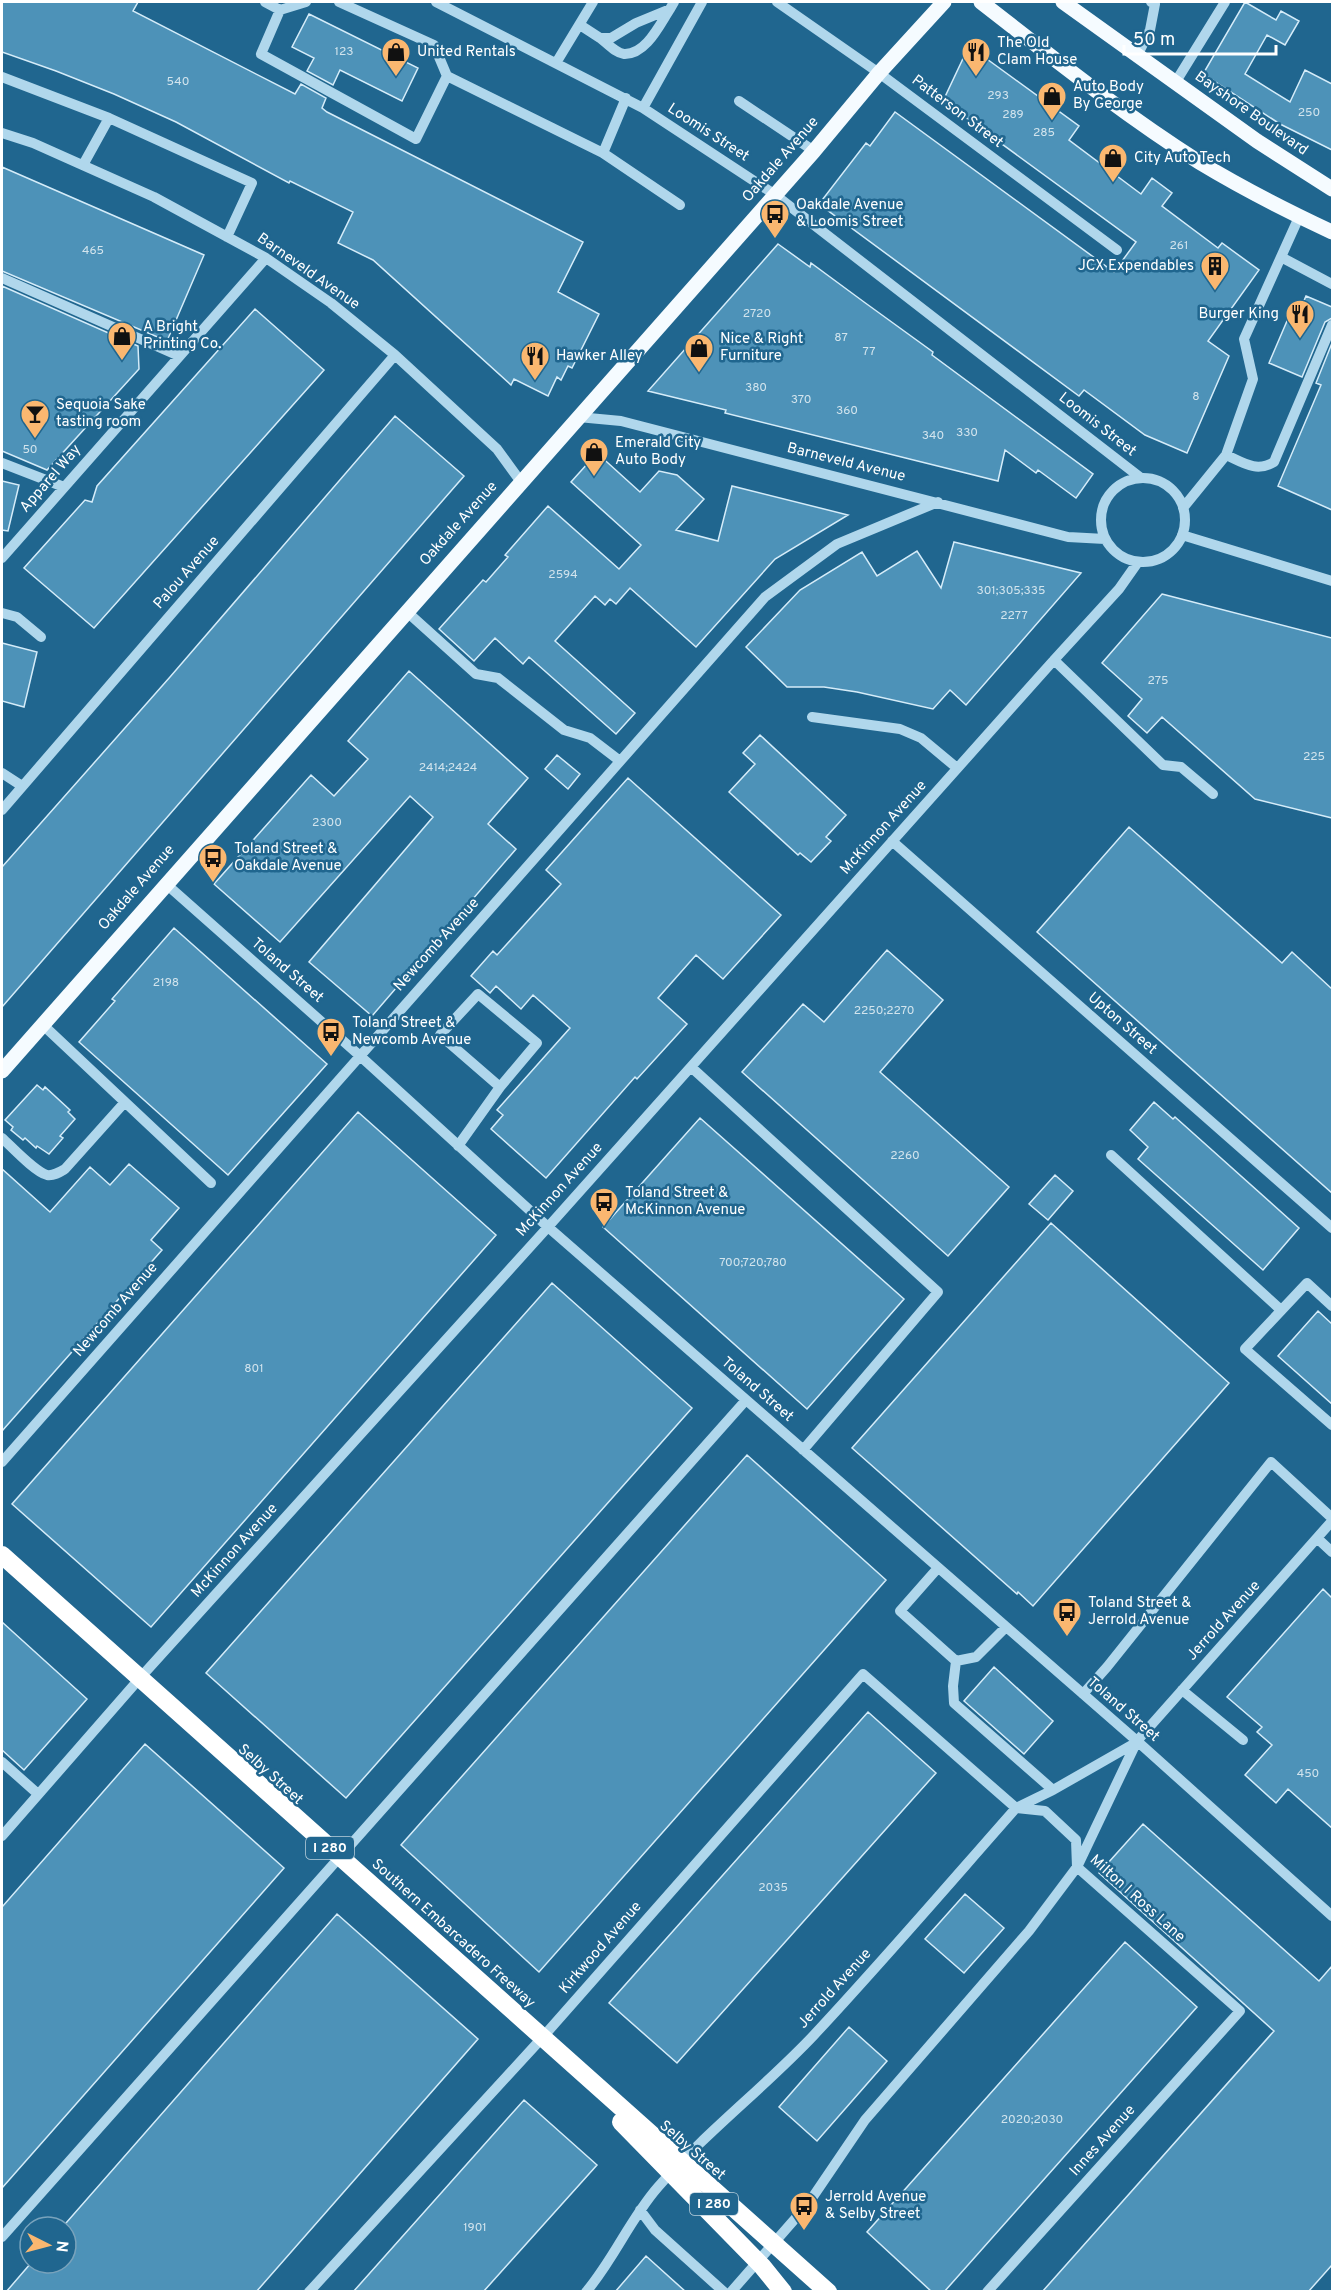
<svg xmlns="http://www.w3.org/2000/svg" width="1334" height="2293" font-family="Overpass,sans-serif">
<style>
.building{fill:#4d92b8;stroke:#d5ecf9;stroke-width:1.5}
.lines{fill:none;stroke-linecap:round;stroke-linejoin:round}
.minor{stroke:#b0d7ec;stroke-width:10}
.major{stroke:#f5fbff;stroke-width:15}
.highway-bridge{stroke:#fff;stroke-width:18}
.labels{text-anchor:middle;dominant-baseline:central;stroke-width:5;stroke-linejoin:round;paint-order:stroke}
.number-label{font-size:12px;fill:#d2e4ed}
.shield{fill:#20668f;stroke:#bcd1dd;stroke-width:1.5}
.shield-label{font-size:14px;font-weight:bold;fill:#fff}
.poi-label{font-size:15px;fill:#fff;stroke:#20668f;text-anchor:start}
.street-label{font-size:15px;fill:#fff;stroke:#20668f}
</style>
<rect width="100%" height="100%" fill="#20668f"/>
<path class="building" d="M2 2H138L133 11 295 94 301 84 326 98 322 108 327 112 583 242 558 292 599 314 572 368 568 366 561 380 557 377 548 396 514 379 511 385 373 260 338 243 353 212 290 181 289 183 176 122 114 94 56 71 2 52Z
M1245 2 1276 20 1281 11 1299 21 1285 45 1267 35 1245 74 1290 102 1305 70 1332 84V150L1280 124 1203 74Z
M309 14 418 68 402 101 340 70 333 85 307 71 314 58 292 47Z
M969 46 1079 126 1069 140 1141 194 1152 178 1172 193 1162 206 1218 248 1222 243 1259 270 1208 341 1229 356 1187 453 1145 435 1084 390 1079 396 819 204 866 143 870 146 895 112 1114 272 1136 242 943 101Z
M2 167 204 255 167 341 2 271Z
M778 244 810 267 811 263 864 302 933 352 932 355 1093 474 1076 498 1038 470 1036 473 1005 450 998 481 725 413 726 410 648 391Z
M2 286 138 346 139 369 47 470 2 451Z
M1306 296 1332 307V318L1325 322 1302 377 1269 363 1290 314 1297 317Z
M255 309 324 370 94 628 24 568 85 500 92 502 97 486Z
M1332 343V510L1278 486 1321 385 1316 383Z
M395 416 464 476 2 1007V867L170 677Z
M597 453 640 492 659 471 677 475 704 499 676 530 718 541 732 486 848 515 775 559 696 647 630 588 616 604 610 599 605 605 595 596 555 641 635 713 616 734 529 657 523 664 495 638 474 661 439 629 483 580 486 582 508 557 505 555 548 506 619 569 641 545 571 482Z
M2 481 19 485 8 531 2 530Z
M954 542 1081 573 966 705 950 690 933 709 857 692 824 687H787L746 647 800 590 862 552 877 576 917 551 941 588Z
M1162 594 1332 638V818L1255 799 1162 717 1147 733 1128 716 1142 699 1102 663Z
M2 643 37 652 24 707 2 701Z
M409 671 528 778 488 824 516 849 372 1016 309 962 433 817 410 796 280 942 214 884 311 775 334 796 368 759 348 741Z
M760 735 846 815 826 837 831 841 811 862 800 853 798 855 729 792 755 764 743 753Z
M557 755 580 774 568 789 545 769Z
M628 778 781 915 723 979 696 955 658 998 687 1024 637 1079 635 1077 546 1178 491 1129 503 1115 497 1110 570 1028 533 995 521 1009 496 986 490 993 471 976 493 951 497 955 561 884 546 870Z
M1129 827 1282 963 1292 952 1332 989V1193L1037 932Z
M174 928 327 1064 228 1175 79 1042 115 1001 112 999Z
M887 950 943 1000 880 1072 1009 1187 948 1256 742 1072 803 1004 824 1022Z
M37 1085 43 1090 45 1087 70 1110 68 1112 75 1119 60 1136 63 1138 49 1154 37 1146 36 1148 25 1138 23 1140 11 1130 13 1127 5 1120Z
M1154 1102 1173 1119 1175 1117 1299 1228 1263 1270 1138 1159 1148 1147 1130 1130Z
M358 1112 496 1235 151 1627 12 1504Z
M700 1118 904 1299 807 1409 603 1227Z
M129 1164 179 1208 151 1240 162 1250 2 1431V1169L50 1212 90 1167 110 1185Z
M1055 1175 1073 1191 1048 1220 1029 1204Z
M1051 1223 1229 1383 1033 1606 1018 1592 1017 1594 852 1448Z
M552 1283 692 1408 346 1798 206 1673Z
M1318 1311 1332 1324V1404L1278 1356Z
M747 1455 886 1580 539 1972 401 1845Z
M1323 1589 1332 1598V1828L1288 1789 1276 1803 1245 1775 1272 1745 1257 1732 1262 1727 1227 1697Z
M2 1622 87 1699 24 1770 2 1750Z
M994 1667 1053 1721 1024 1754 964 1701Z
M868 1712 936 1773 677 2063 609 2003Z
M145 1744 284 1868 2 2188V1907Z
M1143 1824 1319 1981 1332 1966V2265L1308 2292H1042L1274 2031 1099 1873Z
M965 1894 1004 1928 964 1973 925 1939Z
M337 1914 478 2039 256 2292H6L31 2263H66V2223Z
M1125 1942 1197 2007 944 2292H932L867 2232Z
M849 2027 887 2061 817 2141 779 2107Z
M524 2100 597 2165 483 2292H353Z
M646 2256 686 2292H615Z"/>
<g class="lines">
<path class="minor" d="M265 2 280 10 306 2
M436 2 643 108 774 194 1141 478
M777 2 879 73 1117 250
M280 10 261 54 416 139 447 76 434 45 339 2
M580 25 600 38H611L636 23 670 9 674 2
M600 38C607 43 615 53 624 54 646 55 660 24 670 9
M1137 56 1150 30 1155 4 1151 2
M556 63 593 2
M447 76 603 153 626 98
M2 77 109 118
M1175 83 1225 2
M739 101 814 151
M643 108 702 2
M2 133 33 143 154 197 266 258 331 303 395 355 497 449 521 482
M603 153 680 205
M83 165 109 118 252 183 227 237
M1281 257 1332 284
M2 278 179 356
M578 417 621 421 1068 537 1105 539
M1226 455C1242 462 1256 473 1274 462L1332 325
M2 463 64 487
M1101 520a42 42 0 1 1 84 0a42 42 0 1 1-84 0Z
M1183 508 1226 455 1253 379 1244 339 1299 217
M1182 535 1332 581
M2 558 266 258
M406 611 476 674 498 678 564 730 590 738 620 761
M2 613 17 617 41 637
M1054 660 1163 765 1181 767 1213 794
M812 717 900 729 921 738 957 768
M2 773 22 786
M2 810 395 355
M892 841 1332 1228
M165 883 359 1055 548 1227 1137 1741 1332 1916
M42 1024 211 1183
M691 1067 938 1292 803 1450
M2 1138C12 1147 35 1172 47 1175 54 1176 60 1172 65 1169L125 1102
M458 1146 500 1087 440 1035 478 994 537 1043 500 1087
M1111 1155 1281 1310
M1332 1306 1307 1283 1245 1349 1332 1425
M2 1462 765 597 837 544 938 502
M1317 1538 1332 1552
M937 1569 900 1611 956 1661
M956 1661 953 1686 954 1703 1053 1790
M956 1661 976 1657 1006 1627
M1182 1690 1243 1740
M1083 1694 1107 1667 1271 1462 1332 1518
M2 1762 38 1794
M2 1836 140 1678 548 1227 1054 660 1119 589 1138 562
M640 2210 655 2230 724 2292
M2 2237 746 1400
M309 2292 542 2038 863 1674 1016 1808 1045 1811 1076 1840 1077 1867 1240 2011 987 2292
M586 2292C614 2259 630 2219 658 2187 706 2132 764 2088 814 2035 883 1961 949 1884 1016 1808L1053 1790 1137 1742
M731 2292 808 2204 865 2120 1029 1931 1077 1867 1137 1741 1332 1521"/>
<path class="major" d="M981 2C1052 57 1123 114 1199 162 1242 188 1287 211 1332 232
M1063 2 1257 141 1332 189
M2 1071 814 151 879 73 944 2"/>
<path class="highway-bridge" d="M2 1555 828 2292
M621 2122 762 2266 783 2292"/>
</g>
<defs>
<g id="shop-pin" transform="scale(1.5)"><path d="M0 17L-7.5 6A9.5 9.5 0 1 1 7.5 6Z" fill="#fab770" stroke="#20668f"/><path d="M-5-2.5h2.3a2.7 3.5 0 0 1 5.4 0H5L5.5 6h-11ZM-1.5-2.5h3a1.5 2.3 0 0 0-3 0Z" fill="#111"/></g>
<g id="restaurant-pin" transform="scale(1.5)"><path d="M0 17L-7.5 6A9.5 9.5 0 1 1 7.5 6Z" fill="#fab770" stroke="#20668f"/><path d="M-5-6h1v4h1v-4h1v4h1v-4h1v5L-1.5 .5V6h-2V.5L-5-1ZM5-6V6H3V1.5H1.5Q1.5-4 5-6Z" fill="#111"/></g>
<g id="bus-pin" transform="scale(1.5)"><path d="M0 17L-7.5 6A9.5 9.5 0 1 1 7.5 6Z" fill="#fab770" stroke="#20668f"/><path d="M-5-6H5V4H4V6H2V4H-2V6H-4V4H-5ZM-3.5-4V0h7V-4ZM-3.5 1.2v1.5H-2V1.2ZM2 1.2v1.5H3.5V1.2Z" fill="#111"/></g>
<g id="building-pin" transform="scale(1.5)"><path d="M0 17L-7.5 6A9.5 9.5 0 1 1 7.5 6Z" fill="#fab770" stroke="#20668f"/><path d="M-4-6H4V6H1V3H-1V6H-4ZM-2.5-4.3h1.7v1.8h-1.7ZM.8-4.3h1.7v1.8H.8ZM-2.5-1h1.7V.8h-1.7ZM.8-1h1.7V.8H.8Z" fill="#111"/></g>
<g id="bar-pin" transform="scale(1.5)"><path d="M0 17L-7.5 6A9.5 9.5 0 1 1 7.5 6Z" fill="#fab770" stroke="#20668f"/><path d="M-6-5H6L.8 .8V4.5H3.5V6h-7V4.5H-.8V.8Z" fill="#111"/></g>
</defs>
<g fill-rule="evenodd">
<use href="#shop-pin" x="396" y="52"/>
<use href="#restaurant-pin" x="976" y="52"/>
<use href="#shop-pin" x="1052" y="96"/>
<use href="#shop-pin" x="1113" y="158"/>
<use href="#bus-pin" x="775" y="214"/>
<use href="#building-pin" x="1215" y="266"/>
<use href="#restaurant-pin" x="1300" y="314"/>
<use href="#shop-pin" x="122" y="336"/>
<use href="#shop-pin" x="699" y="348"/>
<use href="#restaurant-pin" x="535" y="356"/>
<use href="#bar-pin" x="35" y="414"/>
<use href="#shop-pin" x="594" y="452"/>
<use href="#bus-pin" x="213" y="858"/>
<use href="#bus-pin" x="331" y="1032"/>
<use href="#bus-pin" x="604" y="1202"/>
<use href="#bus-pin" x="1067" y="1612"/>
<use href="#bus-pin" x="804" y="2206"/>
</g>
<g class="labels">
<g class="number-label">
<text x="344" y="52">123</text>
<text x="178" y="82">540</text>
<text x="998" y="96">293</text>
<text x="1309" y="113">250</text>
<text x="1013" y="115">289</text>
<text x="1044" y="133">285</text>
<text x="1179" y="246">261</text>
<text x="93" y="251">465</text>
<text x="757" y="314">2720</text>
<text x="841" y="338">87</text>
<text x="869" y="352">77</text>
<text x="756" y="388">380</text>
<text x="1196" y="397">8</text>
<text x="801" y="400">370</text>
<text x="847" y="411">360</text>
<text x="967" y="433">330</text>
<text x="933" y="436">340</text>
<text x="30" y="450">50</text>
<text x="563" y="575">2594</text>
<text x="1011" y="591">301;305;335</text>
<text x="1014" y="616">2277</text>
<text x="1158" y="681">275</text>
<text x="1314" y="757">225</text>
<text x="448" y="768">2414;2424</text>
<text x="327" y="823">2300</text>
<text x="166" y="983">2198</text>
<text x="884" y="1011">2250;2270</text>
<text x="905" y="1156">2260</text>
<text x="753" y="1263">700;720;780</text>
<text x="254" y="1369">801</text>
<text x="1308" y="1774">450</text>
<text x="773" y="1888">2035</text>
<text x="1032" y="2120">2020;2030</text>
<text x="475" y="2228">1901</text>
</g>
<g class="shield">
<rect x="306" y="1837" width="48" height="22" rx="4.5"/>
<rect x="690" y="2193" width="48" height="22" rx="4.5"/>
</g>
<g class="shield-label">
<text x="330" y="1848">I 280</text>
<text x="714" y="2204">I 280</text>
</g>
<g class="poi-label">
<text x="997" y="43">The Old<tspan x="997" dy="17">Clam House</tspan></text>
<text x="417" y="52">United Rentals</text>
<text x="1073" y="87">Auto Body<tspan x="1073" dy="17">By George</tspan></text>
<text x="1134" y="158">City Auto Tech</text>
<text x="796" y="205">Oakdale Avenue<tspan x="796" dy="17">&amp; Loomis Street</tspan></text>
<text x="1194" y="266" text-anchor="end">JCX Expendables</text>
<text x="1279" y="314" text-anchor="end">Burger King</text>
<text x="143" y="327">A Bright<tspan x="143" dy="17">Printing Co.</tspan></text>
<text x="720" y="339">Nice &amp; Right<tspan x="720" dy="17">Furniture</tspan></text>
<text x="556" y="356">Hawker Alley</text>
<text x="56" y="405">Sequoia Sake<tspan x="56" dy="17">tasting room</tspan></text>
<text x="615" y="443">Emerald City<tspan x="615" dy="17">Auto Body</tspan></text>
<text x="234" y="849">Toland Street &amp;<tspan x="234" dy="17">Oakdale Avenue</tspan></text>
<text x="352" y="1023">Toland Street &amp;<tspan x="352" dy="17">Newcomb Avenue</tspan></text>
<text x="625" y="1193">Toland Street &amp;<tspan x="625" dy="17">McKinnon Avenue</tspan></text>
<text x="1088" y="1603">Toland Street &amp;<tspan x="1088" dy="17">Jerrold Avenue</tspan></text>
<text x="825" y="2197">Jerrold Avenue<tspan x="825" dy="17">&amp; Selby Street</tspan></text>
</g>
<g class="street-label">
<text transform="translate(957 112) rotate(37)">Patterson Street</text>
<text transform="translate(1251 114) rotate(35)">Bayshore Boulevard</text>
<text transform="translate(708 133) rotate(33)">Loomis Street</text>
<text transform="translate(781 160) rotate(-49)">Oakdale Avenue</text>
<text transform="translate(308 272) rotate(35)">Barneveld Avenue</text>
<text transform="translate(1097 425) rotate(38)">Loomis Street</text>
<text transform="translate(846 463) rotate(14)">Barneveld Avenue</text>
<text transform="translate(51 479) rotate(-49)">Apparel Way</text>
<text transform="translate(459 524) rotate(-48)">Oakdale Avenue</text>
<text transform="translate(187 573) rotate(-49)">Palou Avenue</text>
<text transform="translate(884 828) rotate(-48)">McKinnon Avenue</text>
<text transform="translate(137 888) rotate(-49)">Oakdale Avenue</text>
<text transform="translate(437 945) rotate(-48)">Newcomb Avenue</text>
<text transform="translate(287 971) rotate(41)">Toland Street</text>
<text transform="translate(1122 1024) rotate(41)">Upton Street</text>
<text transform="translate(560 1190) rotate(-48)">McKinnon Avenue</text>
<text transform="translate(116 1310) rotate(-49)">Newcomb Avenue</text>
<text transform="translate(757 1390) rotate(41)">Toland Street</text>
<text transform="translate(235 1551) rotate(-48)">McKinnon Avenue</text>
<text transform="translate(1224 1621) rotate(-48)">Jerrold Avenue</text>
<text transform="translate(1123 1710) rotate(41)">Toland Street</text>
<text transform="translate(270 1775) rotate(42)">Selby Street</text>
<text transform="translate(1137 1899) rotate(42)">Milton I Ross Lane</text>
<text transform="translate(453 1934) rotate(42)">Southern Embarcadero Freeway</text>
<text transform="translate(601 1948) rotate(-49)">Kirkwood Avenue</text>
<text transform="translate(835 1989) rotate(-48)">Jerrold Avenue</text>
<text transform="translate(1103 2141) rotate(-48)">Innes Avenue</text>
<text transform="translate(692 2151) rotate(41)">Selby Street</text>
</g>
</g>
<rect width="1334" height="2293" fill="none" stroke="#ffffff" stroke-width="6"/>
<g transform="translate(48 2245) rotate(96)"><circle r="28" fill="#20668f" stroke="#79a3bc" stroke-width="1.5"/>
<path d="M0-4.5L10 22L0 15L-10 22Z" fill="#fab770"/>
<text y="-9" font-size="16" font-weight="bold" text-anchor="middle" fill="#ffffff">N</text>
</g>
<path d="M1124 45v9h152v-9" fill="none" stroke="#ffffff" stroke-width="3"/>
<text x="1133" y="45" font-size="18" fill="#ffffff" stroke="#20668f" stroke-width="4.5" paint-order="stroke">50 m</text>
</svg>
